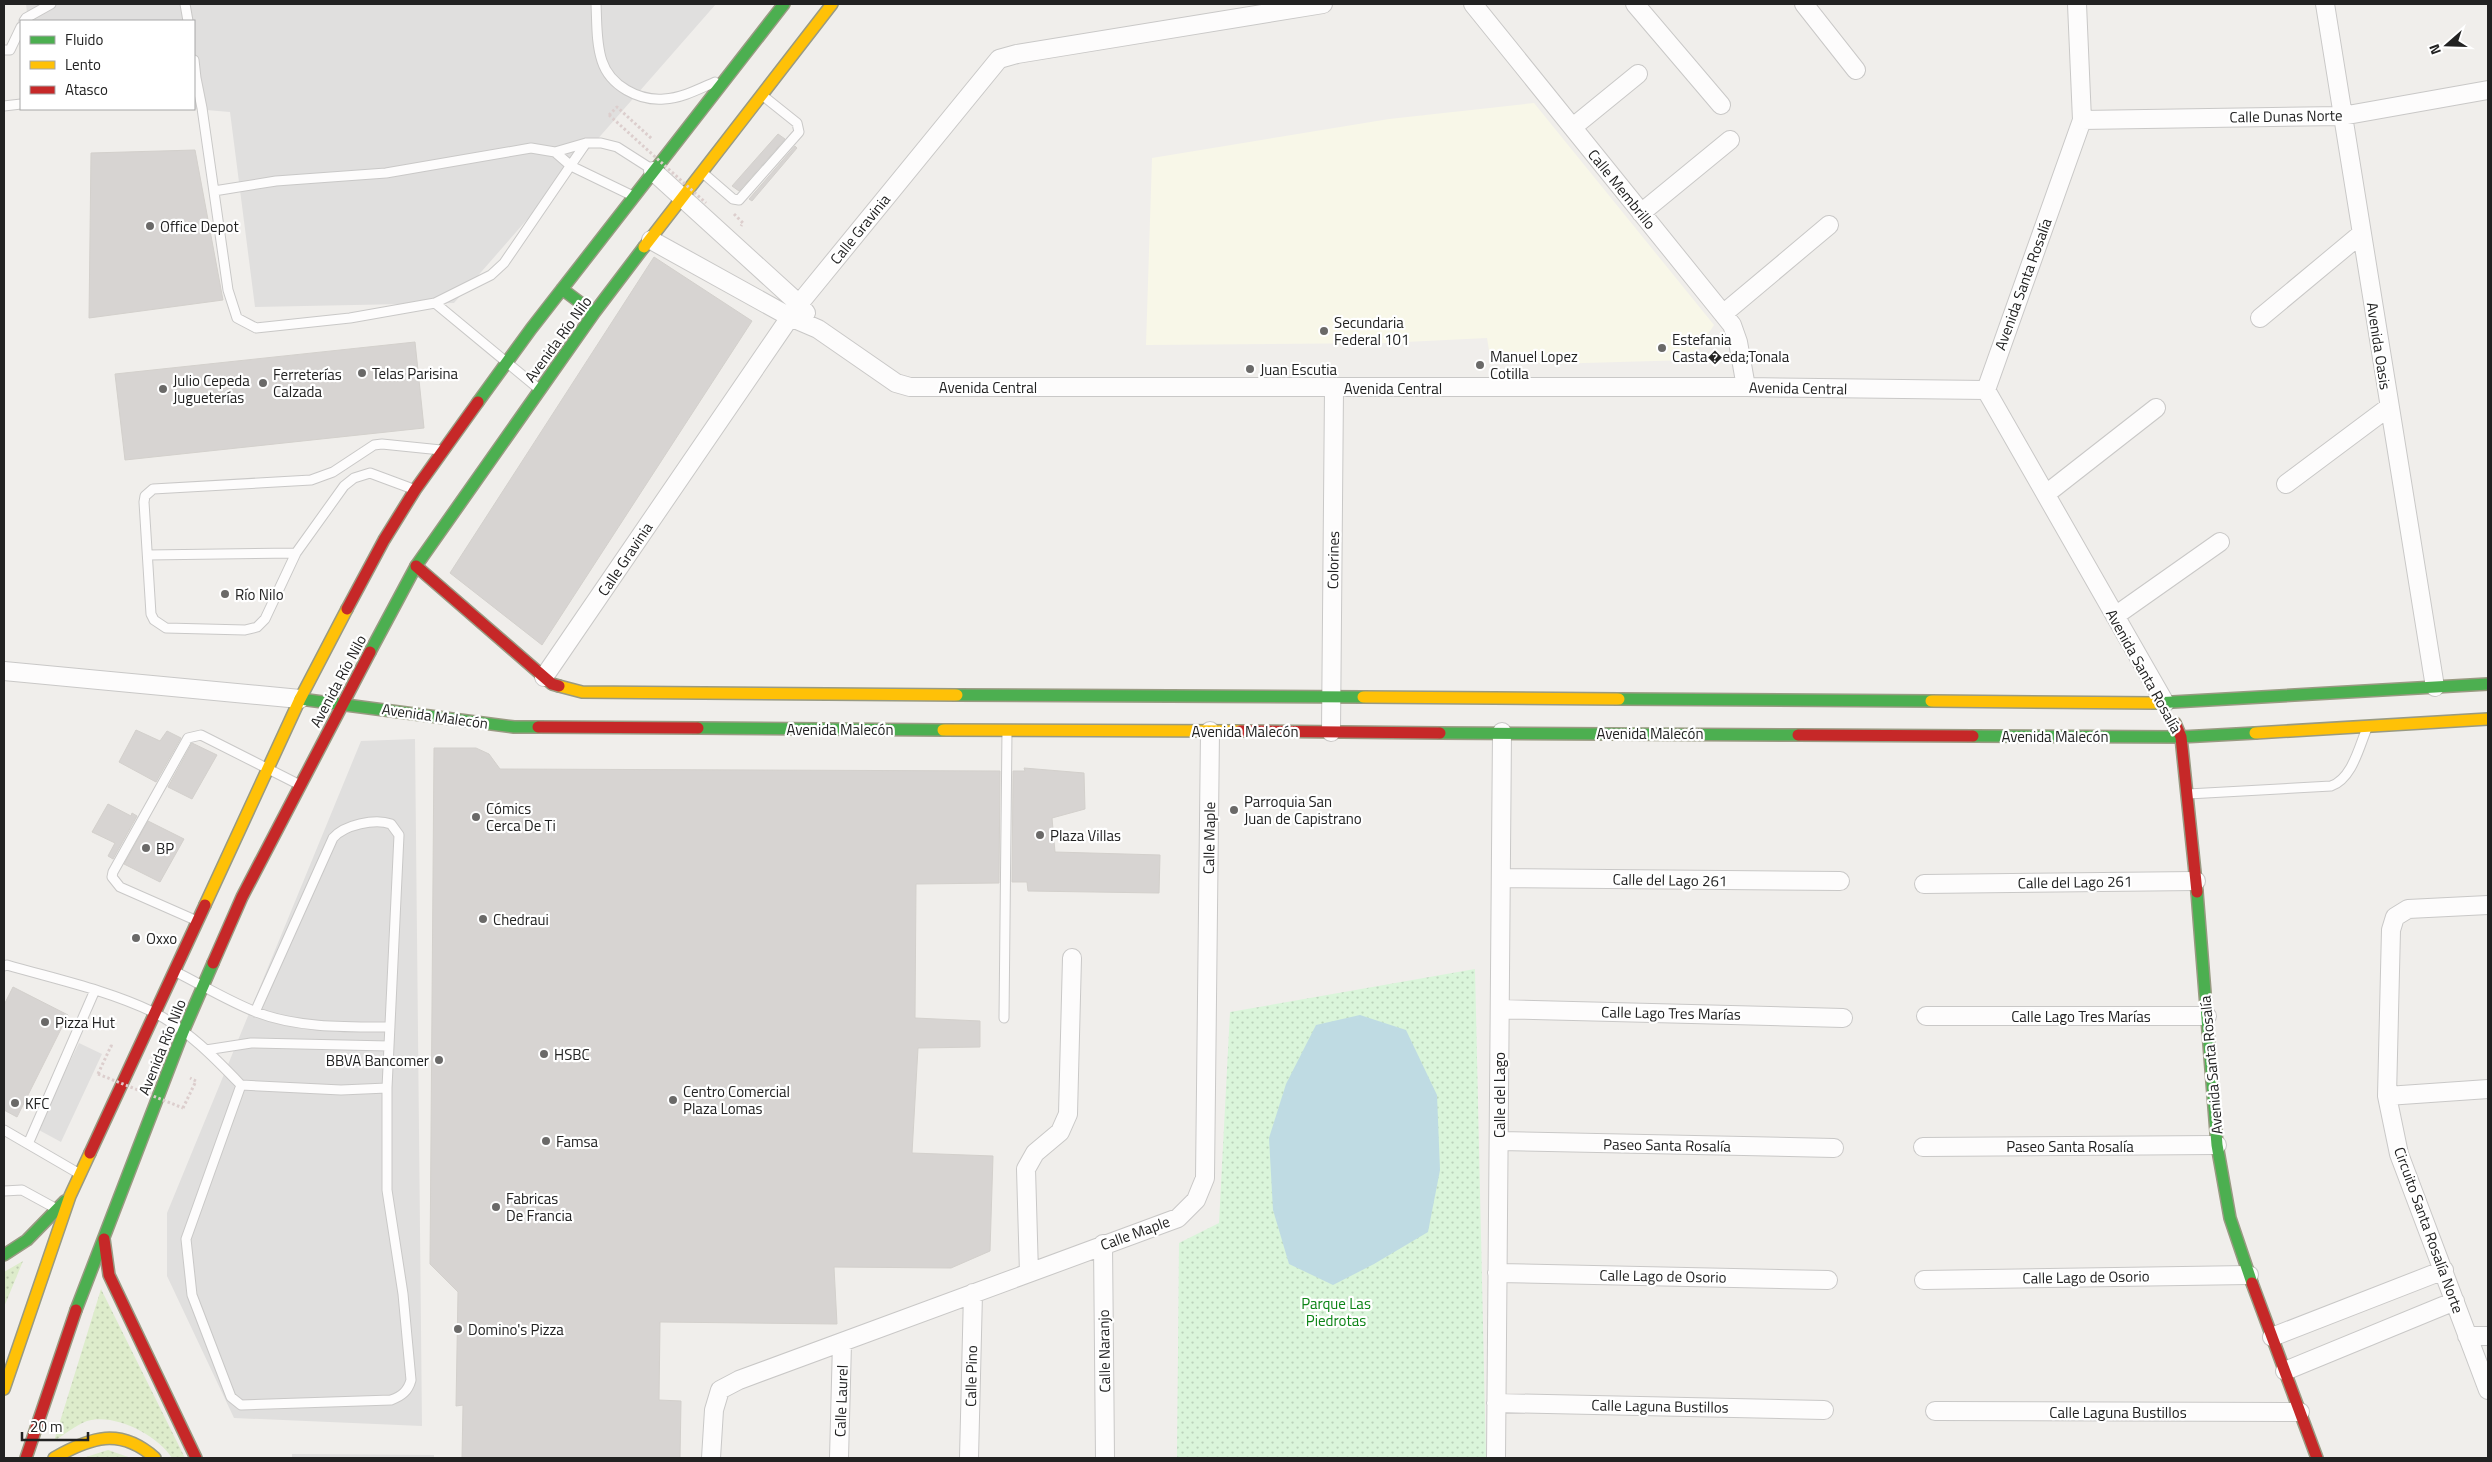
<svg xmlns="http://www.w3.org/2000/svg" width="2492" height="1462" font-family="'Titillium Web',sans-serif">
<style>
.education{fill:#f8f7e8}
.grass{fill:url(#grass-dots)}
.park{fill:url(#park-dots)}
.parking{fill:#e0dfde}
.water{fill:#bfdbe3}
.building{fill:#d7d4d2;stroke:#d3d0cc}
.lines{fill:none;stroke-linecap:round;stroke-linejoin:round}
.lane-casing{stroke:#c9c8c7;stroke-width:11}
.street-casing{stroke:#c9c8c7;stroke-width:20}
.fast-casing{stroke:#999a82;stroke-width:14}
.slow-casing{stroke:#999a82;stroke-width:14}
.jam-casing{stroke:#999a82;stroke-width:14}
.path{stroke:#dccecd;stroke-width:3;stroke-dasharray:2.5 2.5;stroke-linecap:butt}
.lane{stroke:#fdfcfc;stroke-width:9}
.street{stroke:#fdfcfc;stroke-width:18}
.fast{stroke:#4caf50;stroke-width:11}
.slow{stroke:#ffc107;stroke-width:11}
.jam{stroke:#c62828;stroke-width:11}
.path-bridge{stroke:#dccecd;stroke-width:3;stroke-dasharray:2.5 2.5;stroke-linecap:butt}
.poi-dot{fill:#6a6968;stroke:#fff;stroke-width:2}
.labels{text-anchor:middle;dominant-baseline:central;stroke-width:4.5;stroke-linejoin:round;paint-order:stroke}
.street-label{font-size:15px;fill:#222;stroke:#fff}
.poi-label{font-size:15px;fill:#222;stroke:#fff;text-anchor:start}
.park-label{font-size:15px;fill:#0c8416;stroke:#fff}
</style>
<defs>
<pattern id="grass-dots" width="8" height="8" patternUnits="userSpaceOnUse" patternTransform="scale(1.25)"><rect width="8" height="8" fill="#ddeccb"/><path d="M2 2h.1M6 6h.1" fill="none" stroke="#bdcaae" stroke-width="1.8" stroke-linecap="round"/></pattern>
<pattern id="park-dots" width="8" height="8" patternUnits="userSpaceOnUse" patternTransform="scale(1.25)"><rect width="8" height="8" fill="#daf5da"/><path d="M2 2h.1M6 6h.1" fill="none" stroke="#bbd2bb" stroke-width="1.8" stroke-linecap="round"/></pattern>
</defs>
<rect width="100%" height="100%" fill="#f0eeeb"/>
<path class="education" d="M1534 103 1714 325 1691 360 1548 364 1490 356 1487 338 1385 343 1146 345 1152 158 1389 119Z"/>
<path class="grass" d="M23 1261 4 1307V1272Z
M101 1289 185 1458H172C157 1435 115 1413 87 1421 76 1425 64 1435 54 1441Z
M108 1450 131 1458H83L86 1457Z"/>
<path class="park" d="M1475 969 1486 1458H1177L1179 1243 1219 1223 1230 1012Z"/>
<path class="parking" d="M26 4H716L454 303 255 307 230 112 194 109V21H28Z
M415 739 422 1426 234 1418 167 1276V1213L361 741Z
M79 1043 102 1054 61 1142 37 1129Z
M292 1454 434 1455V1458H292Z"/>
<path class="water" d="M1360 1015 1406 1030 1437 1095 1440 1170 1428 1232 1374 1264 1333 1285 1289 1264 1273 1210 1269 1138 1286 1084 1316 1025Z"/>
<path class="building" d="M778 134 785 139 739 191 732 186Z
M795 146 797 148 752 201 749 199Z
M195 150 223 300 89 318 91 153Z
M654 257 752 321 542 645 450 573Z
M415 342 424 428 125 460 115 374Z
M136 730 160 741 167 731 181 738 156 782 119 762Z
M192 743 217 755 192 799 168 787Z
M434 748H476L489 754 500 769 1000 771 999 883 916 884 915 1018 980 1021V1047L918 1048 912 1153 993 1156 990 1251 951 1268 834 1267 837 1324 660 1322 659 1400 681 1401 680 1458H462L463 1405 456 1406 458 1292 430 1264Z
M1024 768 1084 773 1085 809 1052 818 1055 852 1160 855 1159 893 1028 891 1027 882H1012L1013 771H1025Z
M108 804 131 816 132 813 137 816 113 859 108 856 115 843 92 832Z
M148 821 184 839 160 882 124 864Z
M13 987 68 1015 17 1117 4 1110V1005Z"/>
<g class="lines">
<g class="lane-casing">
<path id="lane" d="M185 4 188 21
M596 4C597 23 596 43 602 61 610 86 639 101 664 99 682 98 699 89 715 82
M24 21 26 18 51 4
M4 50H10L21 27
M194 60 196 78
M194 78H196L202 108 228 290 237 318 256 328 350 318 435 303 491 275 504 263 586 143
M4 106 21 104
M555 152 571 166 633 196
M703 173 733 199 739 200 799 132 797 123 762 95
M214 191 276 181 386 173 531 148 555 152 586 143H601L617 147 653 170
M435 303 539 389
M413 489 370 473 354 478 344 486 296 553 265 619 257 627 245 630 166 628 154 620 151 614 144 502 145 496 153 489 311 480 333 472 374 445 382 444 441 450
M148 555 296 553
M2188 794 2331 786C2352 779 2359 747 2367 728
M195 920 120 887 112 877 113 872 188 738 201 735 298 784
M4 966 7 965C55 979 107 990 153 1012 187 1029 215 1058 241 1085L341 1090 387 1088
M176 972C202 985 228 1001 256 1012 297 1028 346 1027 390 1027
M1004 1018 1007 731
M206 1050 251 1043 389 1046
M241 1085 186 1239 192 1295 231 1397 241 1405 391 1400C402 1396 408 1391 411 1380L403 1294 387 1190V1088L399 835 391 824C375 818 344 825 333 838L255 1012
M4 1130 78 1173
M28 1144 95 990
M4 1191 22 1190 55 1208"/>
</g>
<g class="street-casing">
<path id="street" d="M1473 4 1732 325 1738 342 1746 387
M1635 4 1721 105
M1804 4 1856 70
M2077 4 2082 120 1986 390 2165 703
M2325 4 2435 687
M2082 120 2342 116 2488 90
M1573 127 1638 74
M653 171 799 304 806 313
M1641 213 1730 140
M651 240 790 317 818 329 896 383 910 387H1746L1986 390
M1723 314 1829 225
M2260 318 2361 234
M2286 484 2389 407
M2046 494 2156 408
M2115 616 2220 542
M4 671 300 699
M544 677 799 304 999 59 1017 54 1323 4
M1331 732 1334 389
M1501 878 1840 881
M1924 884 2196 881
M2488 905 2408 909 2395 917 2391 930 2387 1096 2399 1154 2488 1390
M1500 1009 1843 1018
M1926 1016H2207
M2387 1096 2488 1089
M1499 1141 1834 1148
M1923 1147 2217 1145
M1103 1244 1105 1458
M1029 1273 1026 1169 1035 1153 1060 1132 1068 1114 1072 958
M1497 1273 1828 1280
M1924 1280 2249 1275
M2467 1336H2488
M2272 1337 2444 1270
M2285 1371 2455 1301
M1496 1403 1824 1410
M1935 1411 2300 1412
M711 1458 714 1410 720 1390 739 1380 1178 1218 1196 1200 1205 1178 1210 731
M839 1458 842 1343
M969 1458 973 1293
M1496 1458 1502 732"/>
</g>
<g class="fast-casing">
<path id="fast" d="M562 289 594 313
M478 402 531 329 784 4
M370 652 416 566 594 313 644 247
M957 695 1363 697
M300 699 514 727H538
M1619 699 1931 701
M2155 703 2488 684
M698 728 943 730
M1440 733 1798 735
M1973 736 2181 737 2255 733
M2197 892 2217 1145 2230 1218 2252 1283
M4 1255 27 1240 65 1201
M76 1310 183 1032 213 963"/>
</g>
<g class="slow-casing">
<path id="slow" d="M644 247 832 4
M559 686 582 692 957 695
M1363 697 1619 699
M1931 701 2155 703
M943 730 1240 731
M2255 733 2488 719
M205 905 300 699 347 609
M4 1389 70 1196 90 1153
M54 1458C91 1437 120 1427 155 1458"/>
</g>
<g class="jam-casing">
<path id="jam" d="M416 566 552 684 559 686
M347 609 384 540 415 490 478 402
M2175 723 2181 737 2197 892
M538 727 698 728
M1240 731 1440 733
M1798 735 1973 736
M213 963 242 897 370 652
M90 1153 205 905
M104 1239 109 1275 196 1458
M2252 1283 2317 1458
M26 1458 76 1310"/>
</g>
<path class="path" d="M609 115 617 107 652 139
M734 214 743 223 741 226
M98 1074 111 1046 114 1047
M183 1108 196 1081 190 1078"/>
<use href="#lane" class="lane"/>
<use href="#street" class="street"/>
<use href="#fast" class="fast"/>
<use href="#slow" class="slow"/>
<use href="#jam" class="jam"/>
<path class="path-bridge" d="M609 115 706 203
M98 1074 183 1108"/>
</g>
<g class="poi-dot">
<circle cx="150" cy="226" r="5"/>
<circle cx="1324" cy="331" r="5"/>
<circle cx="1662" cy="348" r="5"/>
<circle cx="1480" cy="365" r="5"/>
<circle cx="1250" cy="369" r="5"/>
<circle cx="362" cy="373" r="5"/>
<circle cx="263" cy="383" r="5"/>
<circle cx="163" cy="389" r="5"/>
<circle cx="225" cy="594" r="5"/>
<circle cx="1234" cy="810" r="5"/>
<circle cx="476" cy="817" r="5"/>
<circle cx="1040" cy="835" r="5"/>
<circle cx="146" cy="848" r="5"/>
<circle cx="483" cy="919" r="5"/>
<circle cx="136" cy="938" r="5"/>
<circle cx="45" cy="1022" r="5"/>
<circle cx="544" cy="1054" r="5"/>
<circle cx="439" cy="1060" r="5"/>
<circle cx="673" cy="1100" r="5"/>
<circle cx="15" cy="1103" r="5"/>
<circle cx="546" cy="1141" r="5"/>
<circle cx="496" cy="1207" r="5"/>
<circle cx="458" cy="1329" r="5"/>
</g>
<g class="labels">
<g class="street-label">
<text transform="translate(2286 116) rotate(-1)">Calle Dunas Norte</text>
<text transform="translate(1622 189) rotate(51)">Calle Membrillo</text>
<text transform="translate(860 229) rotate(-51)">Calle Gravinia</text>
<text transform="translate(2023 284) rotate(-70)">Avenida Santa Rosalía</text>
<text transform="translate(558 339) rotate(-54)">Avenida Río Nilo</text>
<text transform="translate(2379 346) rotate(81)">Avenida Oasis</text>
<text x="988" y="387">Avenida Central</text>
<text x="1393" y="388">Avenida Central</text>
<text transform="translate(1798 388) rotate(1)">Avenida Central</text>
<text transform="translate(625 559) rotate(-56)">Calle Gravinia</text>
<text transform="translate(1333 560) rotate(-89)">Colorines</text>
<text transform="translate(2144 671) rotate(61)">Avenida Santa Rosalía</text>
<text transform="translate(338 681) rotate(-62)">Avenida Río Nilo</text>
<text transform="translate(435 716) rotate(8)">Avenida Malecón</text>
<text x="840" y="729">Avenida Malecón</text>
<text x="1245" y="731">Avenida Malecón</text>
<text x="1650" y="733">Avenida Malecón</text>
<text x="2055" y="736">Avenida Malecón</text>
<text transform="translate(1209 838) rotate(-89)">Calle Maple</text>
<text transform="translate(1670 880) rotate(1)">Calle del Lago 261</text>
<text transform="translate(2075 882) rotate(-1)">Calle del Lago 261</text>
<text transform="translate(1671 1013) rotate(1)">Calle Lago Tres Marías</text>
<text x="2081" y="1016">Calle Lago Tres Marías</text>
<text transform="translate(162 1047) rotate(-68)">Avenida Río Nilo</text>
<text transform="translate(2211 1065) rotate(-95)">Avenida Santa Rosalía</text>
<text transform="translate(1499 1095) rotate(-90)">Calle del Lago</text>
<text transform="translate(1667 1145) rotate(1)">Paseo Santa Rosalía</text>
<text x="2070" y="1146">Paseo Santa Rosalía</text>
<text transform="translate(2429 1230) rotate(70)">Circuito Santa Rosalía Norte</text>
<text transform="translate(1135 1233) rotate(-20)">Calle Maple</text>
<text transform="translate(1663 1276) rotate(1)">Calle Lago de Osorio</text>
<text transform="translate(2086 1277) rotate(-1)">Calle Lago de Osorio</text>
<text transform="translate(1104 1351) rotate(-91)">Calle Naranjo</text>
<text transform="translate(971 1376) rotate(-89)">Calle Pino</text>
<text transform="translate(841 1401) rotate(-88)">Calle Laurel</text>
<text transform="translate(1660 1406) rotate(1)">Calle Laguna Bustillos</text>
<text x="2118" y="1412">Calle Laguna Bustillos</text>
</g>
<g class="poi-label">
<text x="160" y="226">Office Depot</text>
<text x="1334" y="322">Secundaria<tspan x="1334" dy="17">Federal 101</tspan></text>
<text x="1672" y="339">Estefania<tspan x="1672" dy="17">Casta�eda;Tonala</tspan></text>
<text x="1490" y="356">Manuel Lopez<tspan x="1490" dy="17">Cotilla</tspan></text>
<text x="1260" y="369">Juan Escutia</text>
<text x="372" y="373">Telas Parisina</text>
<text x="273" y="374">Ferreterías<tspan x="273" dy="17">Calzada</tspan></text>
<text x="173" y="380">Julio Cepeda<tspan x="173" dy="17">Jugueterías</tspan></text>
<text x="235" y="594">Río Nilo</text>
<text x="1244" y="801">Parroquia San<tspan x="1244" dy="17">Juan de Capistrano</tspan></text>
<text x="486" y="808">Cómics<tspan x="486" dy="17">Cerca De Ti</tspan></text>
<text x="1050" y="835">Plaza Villas</text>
<text x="156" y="848">BP</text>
<text x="493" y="919">Chedraui</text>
<text x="146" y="938">Oxxo</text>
<text x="55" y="1022">Pizza Hut</text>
<text x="554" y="1054">HSBC</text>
<text x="429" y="1060" text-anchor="end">BBVA Bancomer</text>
<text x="683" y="1091">Centro Comercial<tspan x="683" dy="17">Plaza Lomas</tspan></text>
<text x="25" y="1103">KFC</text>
<text x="556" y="1141">Famsa</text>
<text x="506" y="1198">Fabricas<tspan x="506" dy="17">De Francia</tspan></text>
<text x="468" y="1329">Domino's Pizza</text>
</g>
<g class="park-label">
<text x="1336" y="1303">Parque Las<tspan x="1336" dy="17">Piedrotas</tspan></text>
</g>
</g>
<rect width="2492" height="1462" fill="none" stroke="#222222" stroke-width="10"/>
<rect x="20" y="20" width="175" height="90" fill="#ffffff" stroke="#a7a7a7"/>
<rect x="30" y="36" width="25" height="8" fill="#4caf50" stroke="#a7a7a7"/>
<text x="65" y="45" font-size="15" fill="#222222">Fluido</text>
<rect x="30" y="61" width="25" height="8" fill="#ffc107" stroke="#a7a7a7"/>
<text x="65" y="70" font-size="15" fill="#222222">Lento</text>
<rect x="30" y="86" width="25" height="8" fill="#c62828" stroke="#a7a7a7"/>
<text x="65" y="95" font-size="15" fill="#222222">Atasco</text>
<g transform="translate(2447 45) rotate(250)" stroke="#ffffff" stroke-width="4" paint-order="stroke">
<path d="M0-4L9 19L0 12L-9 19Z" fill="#222222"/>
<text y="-8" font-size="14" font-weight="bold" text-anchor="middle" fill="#222222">N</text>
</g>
<path d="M22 1432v8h66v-8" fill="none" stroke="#222222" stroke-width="2.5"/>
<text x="30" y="1432" font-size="15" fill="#222222" stroke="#ffffff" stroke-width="4" paint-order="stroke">20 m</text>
</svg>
